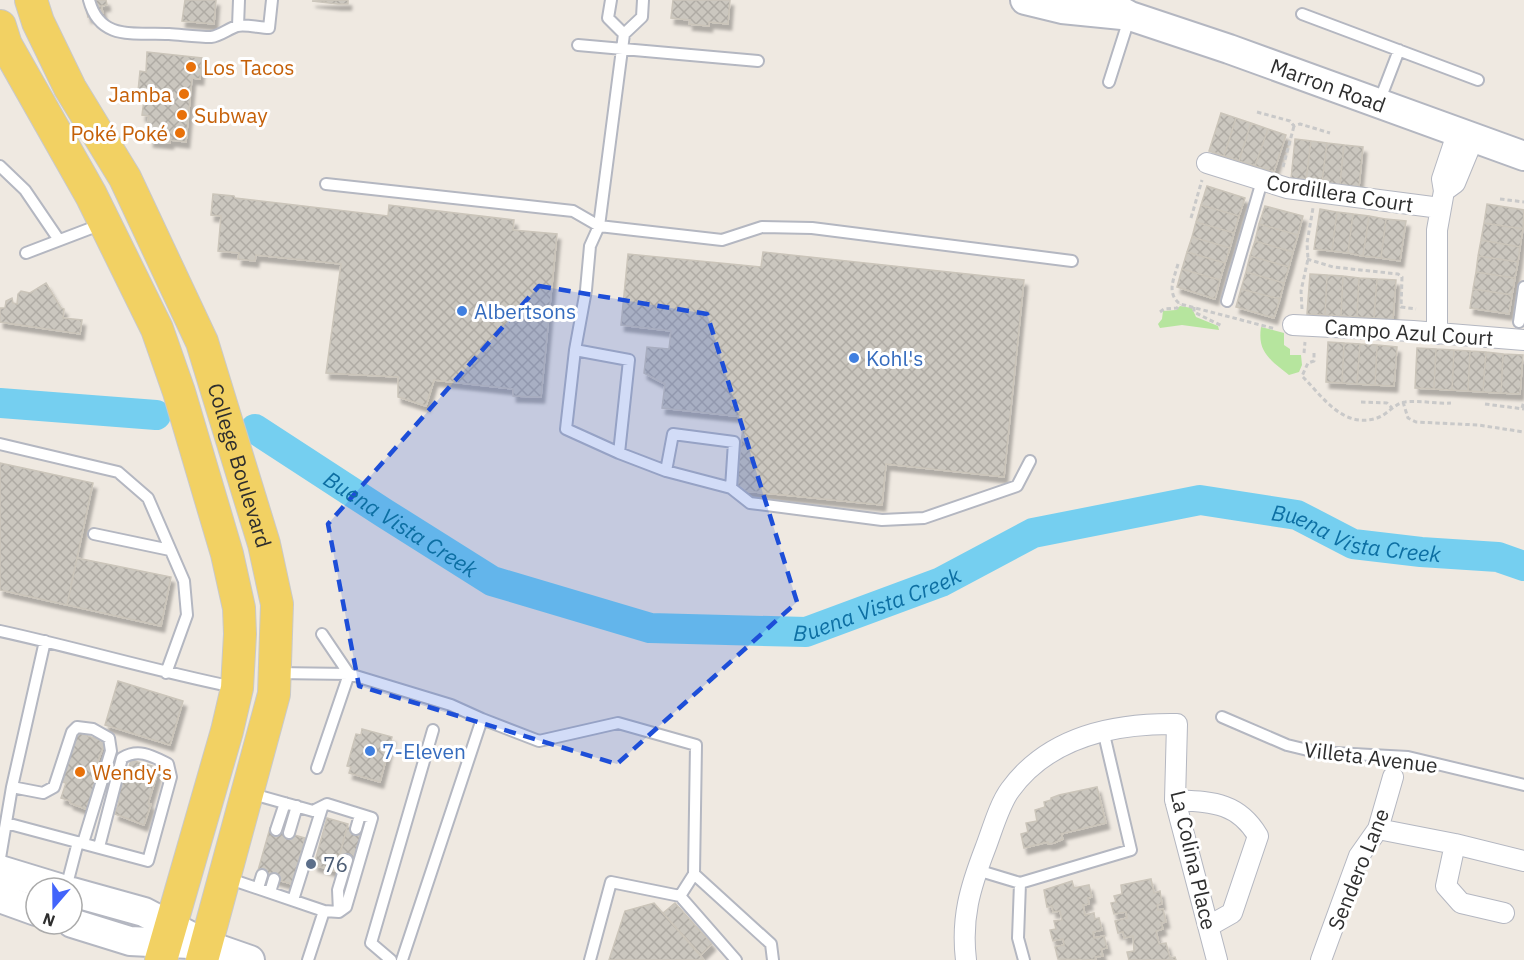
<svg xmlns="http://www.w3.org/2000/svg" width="1524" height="960" font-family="'IBM Plex Sans',sans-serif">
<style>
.green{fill:#b6e59e}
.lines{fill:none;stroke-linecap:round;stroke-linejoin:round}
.river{stroke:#75cff0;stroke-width:30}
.building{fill:url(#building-cross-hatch);stroke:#cbc5ba;stroke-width:1.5;filter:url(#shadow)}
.lane-casing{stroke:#b4b7c1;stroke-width:14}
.street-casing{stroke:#b4b7c1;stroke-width:22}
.secondary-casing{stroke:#b4b7c1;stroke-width:32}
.primary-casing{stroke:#c9c9c9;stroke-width:34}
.path{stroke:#c9c9c9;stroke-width:3;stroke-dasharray:4.5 3;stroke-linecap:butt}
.lane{stroke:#fff;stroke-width:10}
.street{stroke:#fff;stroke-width:20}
.secondary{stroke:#fff;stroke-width:28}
.primary{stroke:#f2d163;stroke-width:32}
.marked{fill:#1d4ed8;fill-opacity:0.2;stroke:#1d4ed8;stroke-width:4.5;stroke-dasharray:12 8;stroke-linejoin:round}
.food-dot{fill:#e8710a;stroke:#fff;stroke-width:2}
.shop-dot{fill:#3f7fe0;stroke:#fff;stroke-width:2}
.service-dot{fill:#5c6f8a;stroke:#fff;stroke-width:2}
.labels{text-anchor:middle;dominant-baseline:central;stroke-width:6;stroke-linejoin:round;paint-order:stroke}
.food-label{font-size:21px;fill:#c56008;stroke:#fff;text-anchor:start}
.street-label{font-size:21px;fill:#2e2e2e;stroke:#fff}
.shop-label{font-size:21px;fill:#366cbe;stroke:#fff;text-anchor:start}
.service-label{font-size:21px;fill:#4e5e75;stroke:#fff;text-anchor:start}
.water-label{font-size:22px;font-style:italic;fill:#0d6fa3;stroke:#fff}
</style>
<defs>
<pattern id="building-cross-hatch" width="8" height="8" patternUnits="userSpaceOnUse" patternTransform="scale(1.5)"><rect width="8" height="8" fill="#cbc7bf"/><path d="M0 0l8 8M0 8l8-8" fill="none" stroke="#afaba4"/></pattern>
<filter id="shadow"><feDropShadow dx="3.5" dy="6" stdDeviation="1.5" flood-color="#0004"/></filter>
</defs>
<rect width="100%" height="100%" fill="#efe9e1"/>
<path class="green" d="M1180 306 1192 308 1196 317 1218 326 1219 330 1182 325 1160 328 1158 324 1162 319 1163 311 1176 310Z
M1261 327 1284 333V345L1290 349V355H1301L1302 365 1299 372 1289 375C1271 360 1257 353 1261 327Z"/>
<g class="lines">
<g class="river">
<path d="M0 403 156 415"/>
<path id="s1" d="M255 429 384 513 492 581 650 628 806 632 941 582 1033 533 1200 500 1297 515 1353 544 1421 552 1498 557 1524 566"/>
</g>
</g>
<path class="building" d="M84 0H106L107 5 101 6 103 13 88 17Z
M185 0H216L214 24 182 21Z
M348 0V4H338L312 1Z
M673 0H730L728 24 709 22V26L689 24 690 20 671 18Z
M147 52 202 58 200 79 192 78 186 142 170 140V143L150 141 151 127H147L149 116 142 115 145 92 138 91 140 71 146 72Z
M1221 113 1236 118 1224 156 1209 151Z
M1236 118 1251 123 1239 161 1224 156Z
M1251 123 1268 129 1255 166 1239 161Z
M1268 129 1286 135 1274 172 1255 166Z
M1295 139 1311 141 1306 180 1291 179Z
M1311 141 1327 143 1322 182 1306 180Z
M1327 143 1344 145 1340 185 1322 182Z
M1344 145 1363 147 1359 187 1340 185Z
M1207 186 1245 198 1239 216 1201 205Z
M213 194 234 196 235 198 388 216 389 205 514 220 513 230 557 234 541 397 513 396V389L434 380 426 406 398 397V377L326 373 341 264 256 255 255 261 238 259 239 253 218 251 221 216 211 215Z
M1487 204 1524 210 1523 229 1484 223Z
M1201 205 1239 216 1234 233 1196 222Z
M1265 206 1303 216 1298 235 1259 224Z
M1320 209 1337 212 1332 251 1314 249Z
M1337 212 1353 214 1348 253 1332 251Z
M1353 214 1369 216 1363 256 1348 253Z
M1369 216 1386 219 1381 258 1363 256Z
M1386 219 1406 221 1400 261 1381 258Z
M1196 222 1234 233 1230 248 1192 237Z
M1484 223 1523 229 1520 247 1481 240Z
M1259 224 1298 235 1293 252 1255 241Z
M1192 237 1230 248 1225 263 1187 252Z
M1481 240 1520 247 1518 262 1478 256Z
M1255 241 1293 252 1289 267 1250 256Z
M763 252 1024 280 1004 477 886 464 882 505 736 490 744 417 662 408 665 384 644 373 647 347 669 349 671 331 621 325 628 254 761 267Z
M1187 252 1225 263 1220 280 1182 269Z
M1250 256 1289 267 1284 283 1246 272Z
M1478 256 1518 262 1515 278 1476 272Z
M1182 269 1220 280 1215 299 1177 287Z
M1246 272 1284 283 1280 299 1241 289Z
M1476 272 1515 278 1512 295 1473 289Z
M1310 274 1327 275 1325 315 1307 314Z
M1327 275 1343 276 1341 316 1325 315Z
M1343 276 1359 278 1357 317 1341 316Z
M1359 278 1377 279 1374 318 1357 317Z
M1377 279 1396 280 1393 320 1374 318Z
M46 283 61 308 64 309 63 318 82 320 80 334 0 322V308H5L6 301 12 298 13 303 17 304 18 294 21 291 30 293Z
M1241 289 1280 299 1274 318 1236 307Z
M1473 289 1512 295 1509 314 1470 308Z
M1328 342 1344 343 1342 383 1326 382Z
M1344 343 1360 344 1357 384 1342 383Z
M1360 344 1377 345 1375 385 1357 384Z
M1377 345 1397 347 1394 386 1375 385Z
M1417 348 1436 349 1434 389 1415 388Z
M1436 349 1454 350 1452 390 1434 389Z
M1454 350 1470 351 1468 391 1452 390Z
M1470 351 1486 352 1483 392 1468 391Z
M1486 352 1503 354 1501 393 1483 392Z
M1503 354 1523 355 1520 394 1501 393Z
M0 463 93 483 67 605 0 590Z
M77 558 171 577 161 626 67 605Z
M118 681 183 701 170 745 105 725Z
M362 729 392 737 380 782 349 773 351 767 347 766 356 734 361 735Z
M77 732 105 742 93 775 100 777 91 811 70 803 71 801 61 798 66 783 62 782 66 769H64L73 747 70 746Z
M131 760 159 768 148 804H151L144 825 115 814 119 802 115 801 122 779H124L126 770 128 771Z
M1097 787 1106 823 1061 834 1063 839 1054 843 1048 844V842L1024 848 1021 834 1028 832 1026 823 1037 821 1035 810 1045 807 1044 802 1051 800V798L1059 795Z
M327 818 348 824 335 871 314 865Z
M347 827 362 831 354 862 339 858Z
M270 828 305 838 292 884 257 874Z
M1151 879 1154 893 1160 891 1162 904 1157 905 1158 910 1163 909 1166 922 1161 923 1163 929 1156 931 1159 944 1166 943 1170 958 1175 957 1176 960H1129L1127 952 1134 951 1133 936 1124 938 1123 932 1118 933 1115 921 1127 918 1126 912 1114 914 1111 903 1116 902 1114 896 1122 894 1121 885Z
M1072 881 1074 888 1089 885 1092 897 1088 898 1089 904 1083 905 1085 915 1094 913 1095 919 1099 918 1102 930 1093 932 1094 938 1104 936 1107 948 1101 949 1103 956 1095 957 1096 960 1058 959 1055 947 1064 945 1063 939 1053 941 1050 930 1056 929 1054 921 1062 920 1060 911 1053 912 1052 906 1047 907 1044 890Z
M654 903 704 960H609L625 911Z
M675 903 712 944 701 955 663 913Z"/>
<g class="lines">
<g class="lane-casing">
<path id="lane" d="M89 0C100 42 136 32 169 34 183 35 198 37 211 37 220 36 228 29 237 26 246 24 260 28 269 28L272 0
M611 0 608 18 624 34 642 17 643 0
M1302 14 1478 80
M238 26 239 0
M624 34 599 226 590 246 586 290 575 350 566 429 619 453 666 471 731 488 750 503 882 520 924 518 1017 486 1030 461
M578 45 758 61
M1109 82 1130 16
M1379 102 1399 50
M0 166 25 190 59 240
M326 184 573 211 599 226 722 240 762 227 812 228 1072 261
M26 253 102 224
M1227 301 1262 181
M1519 322 1524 287
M575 350 629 360 619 453
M0 444 118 472 148 498 184 581 187 615 166 673
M666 471 673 434 734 442 731 488
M94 534 170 550
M0 631C78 648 155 671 234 687
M276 673 349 674 451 705 482 719 539 741 618 723 696 745 694 874 771 944 773 960
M1222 717 1287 745 1316 752 1408 757 1524 785
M317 768 349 674 322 634
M12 787 43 793 54 787 72 732 77 727 93 729 109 738 111 751 83 843
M6 823 148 861 171 777 168 764C152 756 139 748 122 758L99 847
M356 829 360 815
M276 830 285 803
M289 833 297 806
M0 858 12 787 45 641
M977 870 1020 883 1018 938 1024 960
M227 878 324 911 339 912 346 907 372 818 327 804 313 811 249 793
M1020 883 1131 850 1103 730
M66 888 78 842
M258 888 262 875
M270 892 274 879
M680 896 736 960
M293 900 322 808
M339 912 338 890 347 860
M308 960 324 911
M391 960 371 943 433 730
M402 960 482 719
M590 960 611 882 680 896 694 874"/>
</g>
<g class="street-casing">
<path id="street" d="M1207 163 1287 188 1440 208
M1444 191 1455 183 1474 137
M1293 325 1413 331 1524 340
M1437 334V230L1444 191 1442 179 1458 131
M1175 800C1212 802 1238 802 1258 836L1232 913 1209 926
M1378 829 1455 844 1524 861
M1455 844 1446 886 1461 903 1504 913
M966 960C961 918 970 888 985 849 992 831 999 805 1010 790 1049 736 1114 723 1177 724L1175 800 1217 960
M1321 960 1359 856 1378 829 1393 777"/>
</g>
<g class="secondary-casing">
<g id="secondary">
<path d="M1025 0 1062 9 1122 15"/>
<path id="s2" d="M1101 0 1130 16 1229 49 1524 156"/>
<path d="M0 870 59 888"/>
<path d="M72 892 144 912 207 945 250 960"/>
<path d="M0 898 36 911"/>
<path d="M72 923 130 941 190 944"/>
</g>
</g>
<g class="primary-casing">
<g id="primary">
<path id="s3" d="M31 0 38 22 70 88 125 178 202 342 264 544 277 604 274 694 202 960"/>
<path d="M0 26 6 45 91 195 157 329 179 392 227 554 239 608 240 634 237 688 227 731 161 960"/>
</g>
</g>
<path class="path" d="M1257 112 1290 121 1294 126 1300 124 1330 133
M1283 167 1294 126
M1500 199 1524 202
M1191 218 1202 180
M1307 259 1333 267 1398 274 1402 277 1401 307 1416 309
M1178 264C1174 279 1166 293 1180 304L1276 329
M1194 307V312L1222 326
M1302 309 1301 291 1308 259 1307 243 1313 208
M1160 312 1164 309 1177 308 1180 304
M1304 353 1305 342
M1314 353V361L1308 363 1302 376C1323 397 1343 429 1377 418 1387 415 1395 403 1405 402 1420 400 1436 404 1451 403
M1361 402 1387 403 1392 408
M1403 402 1408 418 1416 422 1478 425 1524 432
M1485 404 1524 409
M1522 408 1524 401"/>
<use href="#lane" class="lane"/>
<use href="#street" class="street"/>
<use href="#secondary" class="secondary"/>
<use href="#primary" class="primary"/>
</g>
<path class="marked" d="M539 286 707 314 797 602 617 764 359 686 328 524Z"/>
<g class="food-dot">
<circle cx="191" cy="67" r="6"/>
<circle cx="184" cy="94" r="6"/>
<circle cx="182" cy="115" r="6"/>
<circle cx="180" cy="133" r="6"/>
<circle cx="80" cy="772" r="6"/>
</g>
<g class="shop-dot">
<circle cx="462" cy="311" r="6"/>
<circle cx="854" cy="358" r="6"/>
<circle cx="370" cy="751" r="6"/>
</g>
<circle class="service-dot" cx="311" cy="864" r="6"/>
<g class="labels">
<g class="food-label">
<text x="203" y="67">Los Tacos</text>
<text x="172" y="94" text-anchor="end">Jamba</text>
<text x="194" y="115">Subway</text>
<text x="168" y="133" text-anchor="end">Poké Poké</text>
<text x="92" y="772">Wendy's</text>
</g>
<g class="street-label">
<text stroke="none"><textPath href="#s2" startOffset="243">Marron Road</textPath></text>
<text transform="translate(1340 193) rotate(9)">Cordillera Court</text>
<text transform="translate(1409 332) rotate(4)">Campo Azul Court</text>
<text stroke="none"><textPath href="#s3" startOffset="512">College Boulevard</textPath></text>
<text transform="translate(1371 757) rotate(7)">Villeta Avenue</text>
<text transform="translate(1194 860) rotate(77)">La Colina Place</text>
<text transform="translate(1358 869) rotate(-68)">Sendero Lane</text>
</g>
<g class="shop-label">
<text x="474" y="311">Albertsons</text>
<text x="866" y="358">Kohl's</text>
<text x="382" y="751">7-Eleven</text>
</g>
<g class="service-label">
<text x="323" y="864">76</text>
</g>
<g class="water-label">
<text stroke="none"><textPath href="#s1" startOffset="174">Buena Vista Creek</textPath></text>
<text stroke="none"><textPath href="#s1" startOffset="1182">Buena Vista Creek</textPath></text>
<text stroke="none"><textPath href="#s1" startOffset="678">Buena Vista Creek</textPath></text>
</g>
</g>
<g transform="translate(54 906) rotate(200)"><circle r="28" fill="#ffffff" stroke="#ababab" stroke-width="1.5"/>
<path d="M0-4.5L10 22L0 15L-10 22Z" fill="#4264fb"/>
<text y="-9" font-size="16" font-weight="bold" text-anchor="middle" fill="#2e2e2e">N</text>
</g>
</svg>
